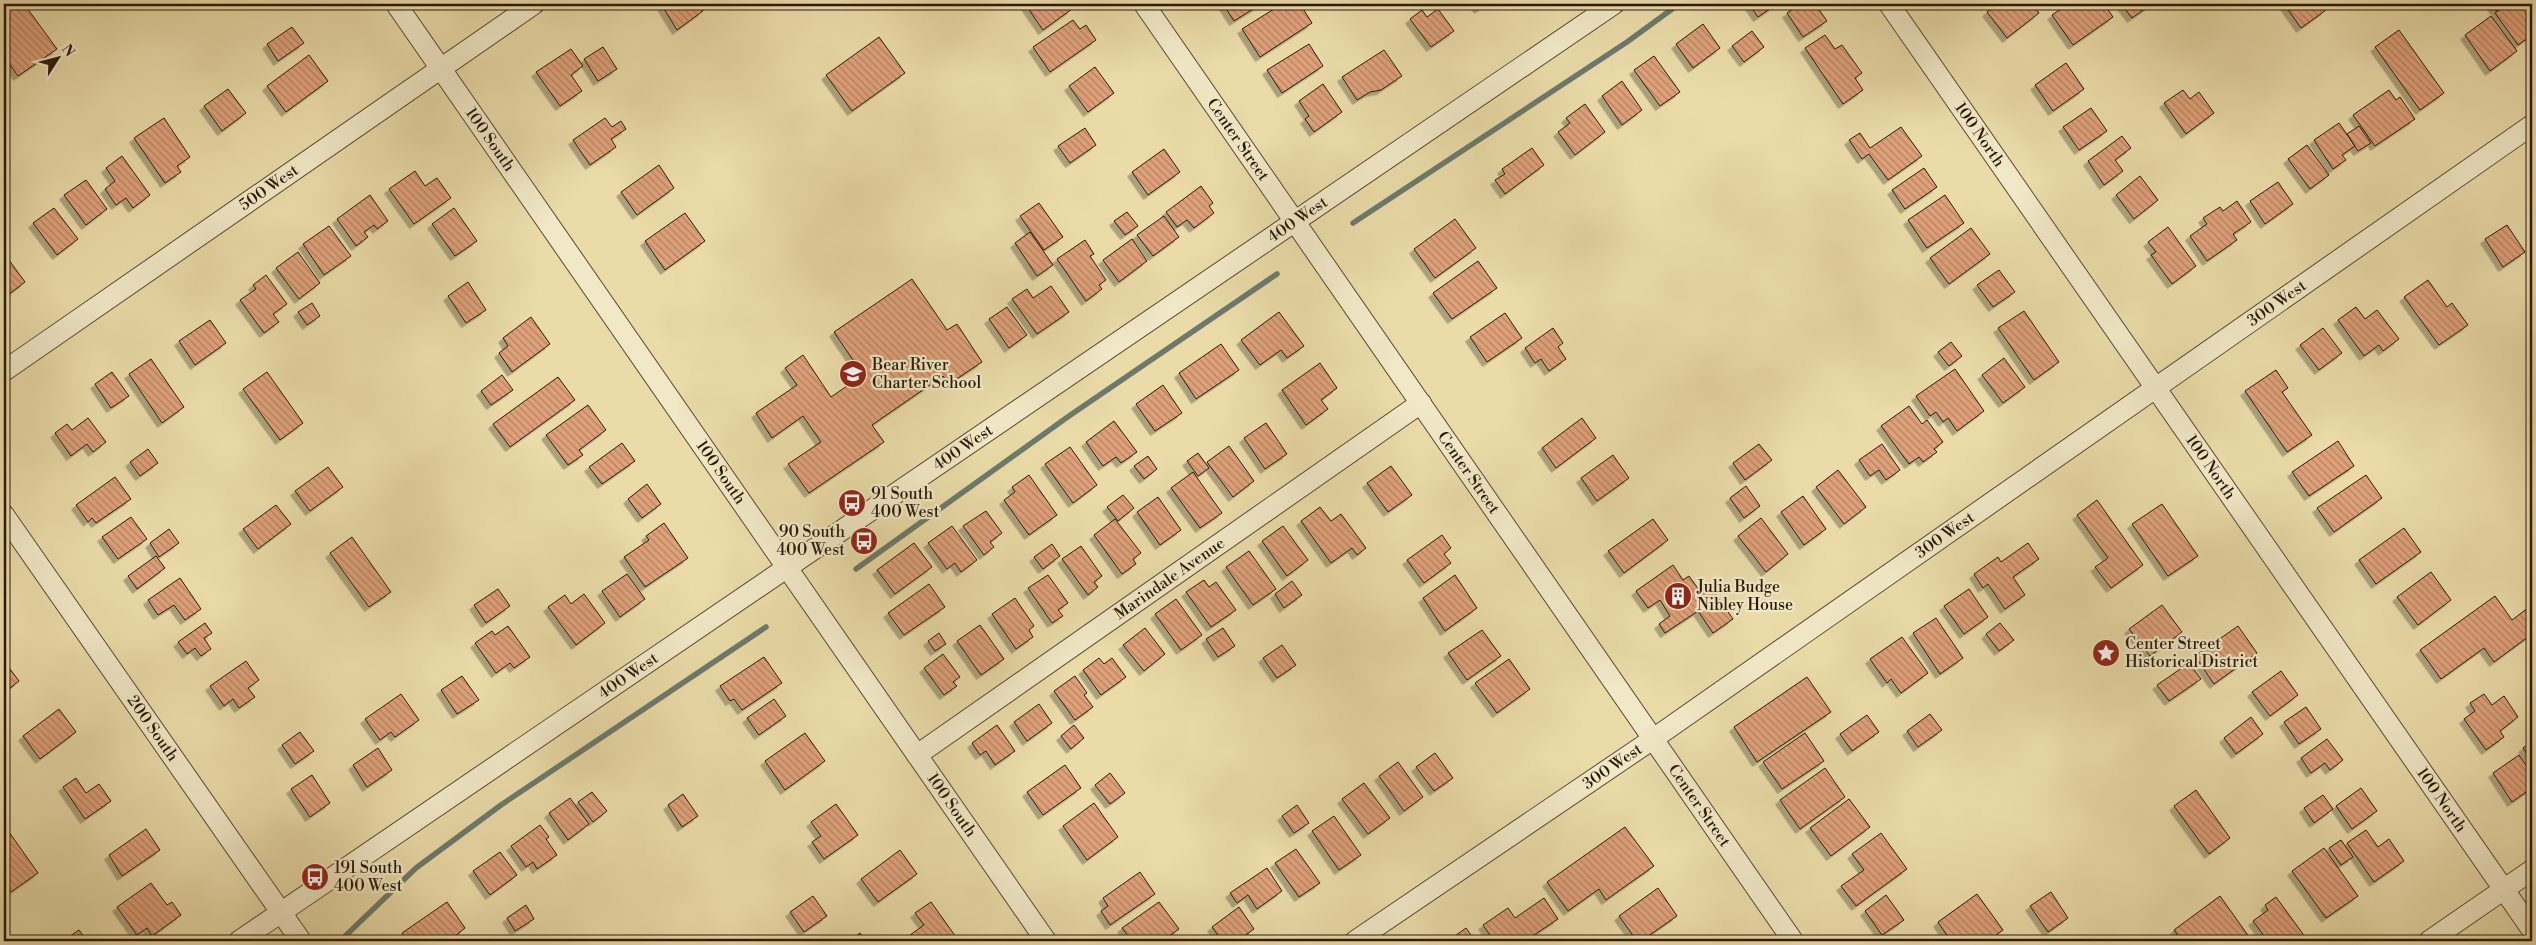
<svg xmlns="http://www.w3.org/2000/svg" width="2536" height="945" font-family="'Libre Bodoni',serif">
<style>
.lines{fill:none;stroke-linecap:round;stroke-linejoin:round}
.stream{stroke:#6d7a6b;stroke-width:5.5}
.building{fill:url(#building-back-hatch);stroke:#2b1a07;filter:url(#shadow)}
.minor-casing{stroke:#5b4a30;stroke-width:22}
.minor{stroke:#f1e8c7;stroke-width:20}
.labels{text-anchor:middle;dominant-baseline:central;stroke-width:4.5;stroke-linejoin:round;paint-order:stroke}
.street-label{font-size:16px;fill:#2b1a07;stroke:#f1e8c7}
.poi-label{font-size:16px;fill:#2b1a07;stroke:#f1e8c7;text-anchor:start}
</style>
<defs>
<pattern id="building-back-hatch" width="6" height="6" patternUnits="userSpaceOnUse" patternTransform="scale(1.25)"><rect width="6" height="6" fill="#dea17a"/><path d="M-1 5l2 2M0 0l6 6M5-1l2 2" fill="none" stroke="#b48262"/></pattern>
<filter id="shadow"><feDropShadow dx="-4.5" dy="4.5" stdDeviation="0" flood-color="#0004"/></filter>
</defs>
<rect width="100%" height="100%" fill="#eadba9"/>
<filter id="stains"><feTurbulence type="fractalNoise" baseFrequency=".004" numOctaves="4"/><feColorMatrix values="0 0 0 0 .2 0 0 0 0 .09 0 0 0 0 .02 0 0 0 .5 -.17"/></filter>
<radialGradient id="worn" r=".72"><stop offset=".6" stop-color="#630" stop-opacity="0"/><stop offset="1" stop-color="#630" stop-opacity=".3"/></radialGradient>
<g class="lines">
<path class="stream" d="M1353 223 1627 42 1679 4
M856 569 1069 416 1277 274
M340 941 416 868 501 805 766 627"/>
</g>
<path class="building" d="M8 4H24L57 49 18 76 4 56V7Z
M661 4H698L703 11 677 30Z
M1025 4H1068L1072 9 1043 30Z
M1223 4H1261L1234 21Z
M1282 4H1300L1312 23 1260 57 1242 29Z
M1475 4H1486L1479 9Z
M1749 4H1777L1758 17Z
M1801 4H1815L1827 21 1803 37 1787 13Z
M1997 4H2032L2039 13 2007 38 1987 12Z
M2068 4H2104L2113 17 2073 45 2052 15Z
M2121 4H2152L2132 18Z
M2284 4H2322L2326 10 2301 28Z
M2491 4H2506L2496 11Z
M2508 4H2523L2532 16V35L2518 45 2495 13Z
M1438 9 1454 31 1431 47 1410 19 1422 10 1427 17Z
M2491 16 2517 51 2490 71 2465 35Z
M1073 20 1080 29 1086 25 1096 40 1050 72 1033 47Z
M1703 24 1720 48 1693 68 1676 44Z
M292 27 304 43 278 61 267 44Z
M2399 30 2444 93 2420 110 2375 47Z
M1752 31 1764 47 1744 62 1732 46Z
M1825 35 1835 49 1842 45 1862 73 1855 78 1863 90 1843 104 1805 48Z
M879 37 905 73 852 111 826 75Z
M1309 44 1323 66 1282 93 1267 70Z
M603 47 617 69 598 81 584 59Z
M571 49 583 66 571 75 582 91 560 106 536 72Z
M1384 50 1402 76 1381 90 1370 92 1357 100 1342 77Z
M309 55 328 81 286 112 267 86Z
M1654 56 1680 92 1660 106 1634 70Z
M2066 63 2084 89 2053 111 2035 85Z
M1095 67 1114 93 1088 112 1069 86Z
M1622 81 1642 110 1622 125 1602 96Z
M1323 84 1342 112 1314 132 1305 119 1309 116 1299 101Z
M228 89 246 113 222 131 204 106Z
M2183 90 2190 99 2199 92 2214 113 2186 134 2164 103Z
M2389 90 2396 100 2400 97 2415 119 2375 146 2353 115Z
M1585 104 1605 132 1575 155 1558 132 1570 123 1566 118Z
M2091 108 2107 131 2079 150 2063 127Z
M164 118 190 157 177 166 181 172 165 183 134 138Z
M605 118 612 127 621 121 626 129 611 139 616 147 590 165 573 140Z
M2339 123 2355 146 2342 155 2346 160 2333 169 2314 140Z
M2359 126 2371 143 2358 151 2347 134Z
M1901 127 1922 156 1888 180 1869 154 1862 159 1849 140 1860 133 1870 148Z
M1085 128 1096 145 1070 163 1058 146Z
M2122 136 2131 148 2115 160 2123 171 2104 185 2088 161Z
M2307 145 2329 175 2310 189 2288 159Z
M1532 148 1544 165 1505 194 1495 180 1505 174 1502 169Z
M1164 149 1180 172 1148 195 1132 172Z
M122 156 150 195 133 208 126 198 116 205 105 189 115 181 106 168Z
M659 165 674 188 637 215 621 192Z
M1924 168 1937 187 1905 209 1892 190Z
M415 171 425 186 437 178 451 198 414 224 389 189Z
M2140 176 2158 200 2134 219 2116 195Z
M86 180 107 209 86 225 64 195Z
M2278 182 2293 204 2265 224 2250 201Z
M1201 186 1213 203 1209 206 1214 213 1194 228 1187 220 1177 227 1166 212Z
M370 195 388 221 377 229 374 225 364 232 368 237 356 246 337 219Z
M1945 195 1964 223 1927 248 1908 220Z
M2237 201 2251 222 2233 234 2237 240 2207 261 2190 236 2207 224 2203 218 2220 207 2223 211Z
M1039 203 1063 237 1044 250 1020 216Z
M54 208 78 239 57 255 33 223Z
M454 208 477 241 455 256 432 224Z
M1127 212 1138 226 1125 235 1114 221Z
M685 213 705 241 665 270 645 241Z
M1164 216 1179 237 1153 256 1137 235Z
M1455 219 1476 248 1435 278 1414 249Z
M2507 225 2525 252 2503 267 2485 239Z
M329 226 351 256 324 275 303 244Z
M2168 227 2196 266 2172 284 2151 255 2156 252 2148 242Z
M1971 228 1990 254 1949 284 1930 258Z
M1030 232 1053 265 1037 276 1015 243Z
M1132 239 1147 261 1119 282 1103 260Z
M1085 240 1094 254 1090 256 1106 280 1099 285 1102 289 1086 301 1057 259Z
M298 252 320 283 299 299 276 268Z
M6 256 25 282 4 298V258Z
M1478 261 1497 288 1452 319 1433 293Z
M1999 270 2015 292 1993 307 1977 285Z
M266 275 287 304 273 314 279 322 264 333 240 300 256 289 253 285Z
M912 279 947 330 957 324 982 362 949 384 943 376 872 425 884 442 809 493 788 464 821 442 803 416 772 438 756 413 797 385 785 368 803 355 831 397 863 375 834 332Z
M2428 280 2447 307 2452 303 2468 325 2439 345 2404 297Z
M468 282 486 310 466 323 448 296Z
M1051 286 1069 312 1037 334 1012 299 1027 289 1033 298Z
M312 303 320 316 307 325 298 312Z
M1007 307 1027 335 1009 348 989 319Z
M2356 307 2365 319 2377 310 2399 339 2383 351 2379 345 2364 356 2338 320Z
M2024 311 2059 362 2034 380 1998 328Z
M1279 312 1304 346 1287 358 1281 350 1260 365 1241 340Z
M1505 313 1522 338 1487 362 1470 337Z
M531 317 550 344 512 372 499 353 508 346 503 338Z
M210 320 226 343 195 365 179 341Z
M1553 328 1563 343 1558 347 1566 359 1549 371 1541 359 1535 363 1525 348Z
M2323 328 2342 353 2319 370 2300 345Z
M1951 342 1962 356 1949 366 1938 352Z
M1221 344 1239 370 1196 399 1179 373Z
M2004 358 2025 387 2003 403 1982 375Z
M151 359 184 407 162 423 129 374Z
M1320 363 1337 388 1321 400 1328 409 1306 425 1282 390Z
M1955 369 1984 411 1957 431 1948 418 1943 422 1936 412 1930 416 1916 396Z
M2276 370 2288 388 2282 392 2312 435 2287 452 2245 391Z
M112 372 129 396 111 408 95 384Z
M267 372 303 423 280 440 243 389Z
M502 375 513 390 491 405 481 391Z
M558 377 575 400 510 447 493 424Z
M1163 385 1182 413 1155 431 1136 404Z
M588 405 606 430 579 450 583 455 568 465 546 435Z
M1909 406 1922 424 1927 420 1943 442 1934 449 1937 452 1923 462 1919 457 1909 464 1881 426Z
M88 418 106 442 93 452 87 444 71 456 55 433 67 424 72 430Z
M1582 418 1596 438 1556 468 1542 448Z
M1114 421 1137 452 1121 463 1116 457 1103 466 1086 442Z
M1266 423 1287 454 1265 469 1244 438Z
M2338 441 2354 466 2309 496 2292 472Z
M622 443 635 461 602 484 589 467Z
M1759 444 1772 460 1745 480 1733 463Z
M1882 444 1900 470 1886 480 1879 470 1870 476 1859 460Z
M1229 446 1254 481 1233 497 1207 462Z
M1070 447 1097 485 1073 503 1045 464Z
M148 449 158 463 140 476 130 462Z
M1198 453 1209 468 1198 476 1187 461Z
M1613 455 1629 478 1597 501 1581 478Z
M1148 456 1157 469 1144 479 1134 466Z
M1391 466 1412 495 1388 512 1367 483Z
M328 467 343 487 310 511 295 491Z
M1838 470 1866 507 1844 524 1816 487Z
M1193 472 1222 513 1200 528 1171 488Z
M1029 475 1057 515 1029 535 1004 500 1015 492 1012 487Z
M2366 475 2382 498 2334 532 2317 508Z
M115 477 131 499 96 523 92 518 88 522 76 505Z
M647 484 661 504 642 518 628 499Z
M1746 486 1760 506 1744 518 1730 498Z
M1123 495 1134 508 1118 521 1107 507Z
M1803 496 1826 529 1804 545 1781 512Z
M1158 497 1181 530 1160 545 1137 512Z
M2097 500 2143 565 2111 588 2095 567 2108 558 2077 515Z
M2162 504 2198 556 2168 576 2132 524Z
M276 505 291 524 258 549 243 529Z
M1320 507 1331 521 1341 514 1366 548 1357 555 1352 548 1331 563 1301 521Z
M986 511 1002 533 990 542 994 547 984 555 963 526Z
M131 517 147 539 118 559 102 537Z
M1761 518 1788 554 1766 572 1738 536Z
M1115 519 1141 553 1133 559 1136 564 1122 574 1094 535Z
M1653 519 1668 540 1624 573 1608 551Z
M664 523 688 558 645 587 624 557 649 540 646 536Z
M952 526 977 560 961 572 955 563 947 569 928 543Z
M1283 526 1308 560 1287 576 1262 541Z
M2404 528 2421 552 2376 584 2359 560Z
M169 529 179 543 159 557 150 543Z
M1442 535 1451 548 1444 554 1451 563 1424 583 1407 560Z
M352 537 391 592 369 607 330 553Z
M914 543 932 567 895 594 877 570Z
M2028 543 2039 559 2013 577 2025 595 2005 609 1988 584 1983 588 1974 574 1998 557 2001 562Z
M1052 544 1060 556 1043 569 1034 557Z
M1081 546 1102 576 1094 582 1098 587 1088 595 1062 559Z
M1249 551 1276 589 1253 605 1226 567Z
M156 556 165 568 137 589 128 576Z
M1673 565 1683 580 1689 576 1699 590 1708 583 1733 619 1713 633 1698 611 1665 633 1659 624 1670 616 1660 600 1648 608 1636 591Z
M2431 572 2451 600 2418 625 2397 597Z
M627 574 645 599 620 617 602 591Z
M1048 575 1068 603 1058 610 1063 616 1052 623 1028 588Z
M1455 575 1477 608 1445 631 1423 598Z
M180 578 201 609 185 620 174 605 158 615 148 600Z
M1204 580 1209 587 1216 582 1236 610 1211 627 1186 592Z
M1292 581 1302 595 1284 608 1275 594Z
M929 584 945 607 904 635 888 613Z
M498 589 510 606 486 623 474 605Z
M1969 589 1988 617 1964 634 1944 606Z
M584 594 605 623 576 645 548 607 565 595 571 604Z
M2495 596 2512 620 2528 608 2532 614V634L2494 662 2484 648 2441 679 2420 650Z
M1015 598 1034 626 1029 630 1033 637 1016 649 992 614Z
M1176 599 1202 635 1181 650 1155 614Z
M2162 605 2182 632 2150 656 2129 629Z
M1936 618 1963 658 1940 674 1913 633Z
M205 623 212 633 204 638 211 649 201 656 195 648 187 654 178 642Z
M2000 623 2014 640 1999 651 1986 634Z
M980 625 1004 659 981 675 957 641Z
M508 626 530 657 514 668 510 663 496 673 475 643 492 631 495 635Z
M2238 626 2257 653 2214 684 2195 656Z
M1145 628 1165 654 1144 671 1123 645Z
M1223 628 1235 646 1218 657 1206 639Z
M1482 630 1501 656 1467 680 1448 653Z
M939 633 946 644 935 651 928 641Z
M1902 637 1928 673 1901 693 1891 679 1887 683 1870 659Z
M1282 645 1296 665 1277 678 1263 658Z
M943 654 960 677 953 682 957 686 944 695 924 668Z
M764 657 782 683 742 710 734 699 730 701 720 686Z
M1099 658 1104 664 1112 658 1126 677 1101 695 1083 670Z
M1509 659 1530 689 1497 713 1475 683Z
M4 661 19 681 4 693Z
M246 661 259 680 248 688 255 697 239 708 233 699 224 706 210 686Z
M2189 663 2201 679 2169 701 2157 685Z
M2281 671 2298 695 2270 716 2252 692Z
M462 676 479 700 457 714 441 690Z
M1075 676 1087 693 1084 695 1093 707 1075 720 1054 691Z
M1807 677 1831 712 1757 762 1734 727Z
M401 694 419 720 395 737 391 732 380 740 365 719Z
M2484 694 2492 705 2504 696 2518 717 2500 731 2504 737 2486 750 2464 719 2475 711 2470 703Z
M774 699 786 716 759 735 747 718Z
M1039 704 1052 723 1027 741 1014 722Z
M2306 707 2321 729 2299 744 2284 722Z
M59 709 76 732 40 759 23 736Z
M1930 714 1942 730 1918 747 1907 731Z
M1867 715 1879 732 1852 751 1840 734Z
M2251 717 2263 734 2236 754 2224 738Z
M997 725 1015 751 995 765 986 751 980 755 972 743Z
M1074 725 1084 738 1071 749 1061 736Z
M300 732 314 751 295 764 282 745Z
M805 733 825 761 785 790 765 761Z
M1805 733 1824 761 1782 789 1763 762Z
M2327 739 2343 760 2330 770 2325 763 2311 773 2301 758Z
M2532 741V761L2523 748Z
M378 748 392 770 367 787 353 765Z
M1435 753 1453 778 1434 791 1416 767Z
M2519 755 2532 774V788L2512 802 2493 773Z
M1398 762 1423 797 1404 811 1379 776Z
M1065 765 1081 788 1043 815 1027 792Z
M1825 768 1845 797 1800 829 1780 800Z
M1110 773 1125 793 1110 804 1095 785Z
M312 775 330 803 310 817 291 789Z
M76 778 86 793 99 784 111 801 85 819 63 787Z
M1364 783 1390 818 1368 834 1342 799Z
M2361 788 2377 811 2352 829 2336 806Z
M2196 790 2230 838 2209 854 2174 806Z
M592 792 607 811 593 822 578 802Z
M683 794 698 816 682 827 668 805Z
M2323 795 2333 809 2314 823 2304 808Z
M570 798 589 824 568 840 549 813Z
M1849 799 1870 827 1831 856 1810 828Z
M1094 803 1118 837 1087 860 1063 826Z
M836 804 858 835 824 859 812 842 821 836 811 822Z
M1297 805 1309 823 1294 833 1282 816Z
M1334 816 1361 855 1339 870 1312 831Z
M540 825 549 837 546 839 557 855 537 869 533 862 526 867 511 846Z
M1625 827 1654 866 1606 900 1599 889 1568 911 1547 882Z
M146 829 160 850 122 876 109 855Z
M2366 830 2378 847 2389 839 2404 861 2374 882 2347 843Z
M9 832 38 873 11 892 4 882V836Z
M1881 833 1907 869 1856 906 1841 886 1864 870 1852 854Z
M2341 840 2353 857 2341 865 2329 848Z
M2324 848 2358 896 2326 918 2292 871Z
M1296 849 1320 883 1299 897 1275 863Z
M900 850 917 874 878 902 861 879Z
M500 852 517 875 490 895 473 871Z
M1267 868 1282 891 1257 909 1248 895 1237 903 1230 893Z
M1140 872 1155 894 1110 925 1101 911 1108 906 1103 898Z
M151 883 167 905 172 902 181 915 152 936 147 928 137 935 117 907Z
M1658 888 1677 916 1641 941H1637L1619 916Z
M2051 892 2068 918 2048 932 2030 906Z
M1977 894 2003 930 1988 941H1949L1950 940 1938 922Z
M1886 895 1904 920 1882 935 1865 911Z
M813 896 827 916 804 932 790 912Z
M2220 896 2252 941H2182L2174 930Z
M2276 897 2308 941H2268L2253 921 2268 910 2265 905Z
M1544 898 1558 919 1525 941H1494L1483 925 1508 908 1515 918Z
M447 902 465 928 449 941H408L402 933Z
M931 902 956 937 949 941H935L933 939 915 941 910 935 924 925 915 913Z
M1159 902 1179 929 1162 941H1122L1129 937 1122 928Z
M526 905 534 919 515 931 507 918Z
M1239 907 1254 929 1237 941H1222L1212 927Z
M1466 928 1475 941H1448Z
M79 930 87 941H63Z
M860 933 866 941H849Z"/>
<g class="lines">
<g class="minor-casing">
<g id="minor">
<path id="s1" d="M396 4 1046 941"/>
<path id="s2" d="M1144 4 1793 941"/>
<path id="s3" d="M1889 4 2532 930"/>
<path id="s4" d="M4 371 534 4"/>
<path id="s5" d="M4 515 301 941"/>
<path id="s6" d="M917 755 1421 403"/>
<path id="s7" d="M239 941 1614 4"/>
<path id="s8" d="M1355 941 1653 739 2532 125"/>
<path d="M2429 941 2532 870"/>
</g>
</g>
<use href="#minor" class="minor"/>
</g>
<defs>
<g id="school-disc" transform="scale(1.4375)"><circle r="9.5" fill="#8f2418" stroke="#f1e8c7"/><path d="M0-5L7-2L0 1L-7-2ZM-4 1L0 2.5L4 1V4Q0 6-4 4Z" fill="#fff"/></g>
<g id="bus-disc" transform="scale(1.4375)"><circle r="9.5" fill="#8f2418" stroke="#f1e8c7"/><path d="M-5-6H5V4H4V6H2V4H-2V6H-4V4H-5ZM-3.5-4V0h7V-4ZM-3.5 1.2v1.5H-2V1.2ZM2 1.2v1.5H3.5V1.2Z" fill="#fff"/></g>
<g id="building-disc" transform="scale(1.4375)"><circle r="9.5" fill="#8f2418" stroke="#f1e8c7"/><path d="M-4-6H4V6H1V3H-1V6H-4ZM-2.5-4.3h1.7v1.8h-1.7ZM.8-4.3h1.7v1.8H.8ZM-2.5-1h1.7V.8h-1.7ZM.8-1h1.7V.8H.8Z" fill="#fff"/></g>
<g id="sight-disc" transform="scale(1.4375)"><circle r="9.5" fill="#8f2418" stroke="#f1e8c7"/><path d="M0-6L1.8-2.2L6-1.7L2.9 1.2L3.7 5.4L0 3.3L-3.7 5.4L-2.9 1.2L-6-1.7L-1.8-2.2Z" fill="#fff"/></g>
</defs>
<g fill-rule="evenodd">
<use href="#school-disc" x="853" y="374"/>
<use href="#bus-disc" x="852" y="503"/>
<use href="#bus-disc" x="864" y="541"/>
<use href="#building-disc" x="1678" y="596"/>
<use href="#sight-disc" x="2106" y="653"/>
<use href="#bus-disc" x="315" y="877"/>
</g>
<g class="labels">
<g class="street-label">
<text stroke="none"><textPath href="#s3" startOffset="159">100 North</textPath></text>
<text stroke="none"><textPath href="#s2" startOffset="165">Center Street</textPath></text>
<text stroke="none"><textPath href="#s1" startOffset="165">100 South</textPath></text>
<text stroke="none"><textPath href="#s4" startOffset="322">500 West</textPath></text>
<text stroke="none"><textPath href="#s7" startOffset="1281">400 West</textPath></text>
<text stroke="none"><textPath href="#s8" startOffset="1121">300 West</textPath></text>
<text stroke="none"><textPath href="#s7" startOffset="876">400 West</textPath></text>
<text stroke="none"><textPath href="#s3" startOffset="564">100 North</textPath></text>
<text stroke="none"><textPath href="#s2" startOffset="570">Center Street</textPath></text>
<text stroke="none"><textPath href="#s1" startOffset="570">100 South</textPath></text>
<text stroke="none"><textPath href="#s8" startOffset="716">300 West</textPath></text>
<text stroke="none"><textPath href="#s6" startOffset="308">Marindale Avenue</textPath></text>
<text stroke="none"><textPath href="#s7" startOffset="471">400 West</textPath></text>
<text stroke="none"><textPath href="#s5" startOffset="260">200 South</textPath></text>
<text stroke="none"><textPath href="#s8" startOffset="311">300 West</textPath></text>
<text stroke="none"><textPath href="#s3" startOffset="969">100 North</textPath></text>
<text stroke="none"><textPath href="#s1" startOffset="975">100 South</textPath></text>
<text stroke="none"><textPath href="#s2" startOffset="975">Center Street</textPath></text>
</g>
<g class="poi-label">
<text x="872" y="365">Bear River<tspan x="872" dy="18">Charter School</tspan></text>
<text x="871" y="494">91 South<tspan x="871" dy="18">400 West</tspan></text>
<text x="845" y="532" text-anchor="end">90 South<tspan x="845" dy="18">400 West</tspan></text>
<text x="1697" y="587">Julia Budge<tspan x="1697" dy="18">Nibley House</tspan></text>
<text x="2125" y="644">Center Street<tspan x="2125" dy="18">Historical District</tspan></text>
<text x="334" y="868">191 South<tspan x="334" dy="18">400 West</tspan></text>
</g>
</g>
<rect width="2536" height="945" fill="none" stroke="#eadba9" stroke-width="20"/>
<rect x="5" y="5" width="2526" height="935" fill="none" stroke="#2b1a07" stroke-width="2.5"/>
<rect x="10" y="10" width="2516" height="925" fill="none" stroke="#2b1a07"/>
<g transform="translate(58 58) rotate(54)" stroke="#f1e8c7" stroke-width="4" paint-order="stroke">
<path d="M0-4L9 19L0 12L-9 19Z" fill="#2b1a07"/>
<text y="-8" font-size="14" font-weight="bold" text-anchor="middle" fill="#2b1a07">N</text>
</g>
<rect width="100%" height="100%" filter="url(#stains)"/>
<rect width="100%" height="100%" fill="url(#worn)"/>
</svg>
